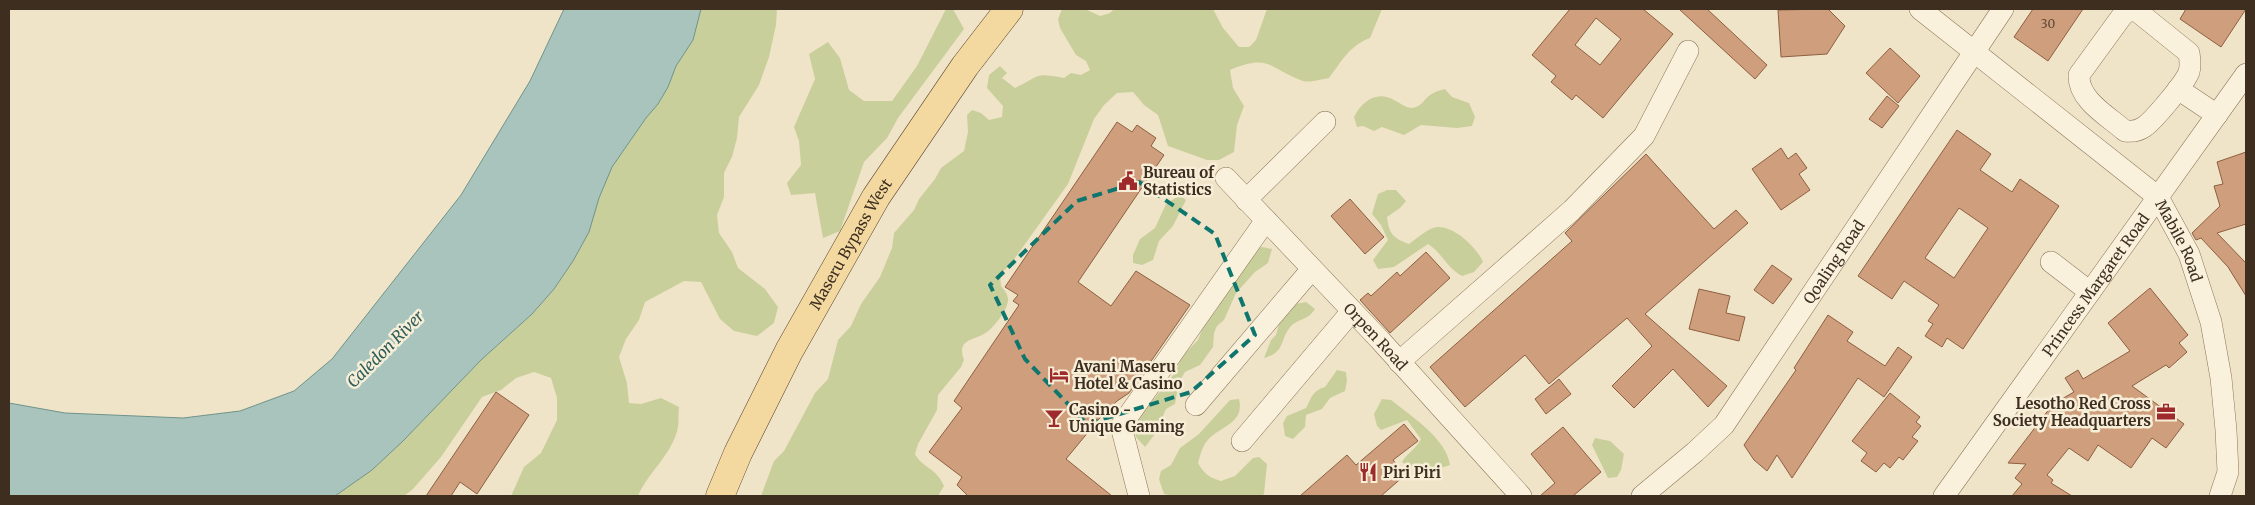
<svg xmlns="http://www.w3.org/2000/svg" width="2255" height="505" font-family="Merriweather,serif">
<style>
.green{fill:#c9cf9b}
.water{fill:#a9c4bc;stroke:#6f938a}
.building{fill:#cf9f7d;stroke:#8d5f41;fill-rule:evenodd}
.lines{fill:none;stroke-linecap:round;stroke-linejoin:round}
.minor-casing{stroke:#8d765c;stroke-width:22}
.major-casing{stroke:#5b4430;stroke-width:29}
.minor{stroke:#faf1dc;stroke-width:21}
.major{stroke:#f3d9a0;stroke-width:28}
.marked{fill:none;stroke:#0f766e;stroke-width:4;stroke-dasharray:10 6;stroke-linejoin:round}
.labels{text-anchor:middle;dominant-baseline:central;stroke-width:5;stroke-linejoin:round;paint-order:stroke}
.number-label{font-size:12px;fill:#624a37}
.poi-label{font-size:15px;font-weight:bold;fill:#3d2e20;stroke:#f7eed8;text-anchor:start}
.street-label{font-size:15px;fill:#3d2e20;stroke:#f7eed8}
.water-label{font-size:16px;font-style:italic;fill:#2f5d5a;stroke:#f7eed8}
</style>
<rect width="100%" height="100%" fill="#f0e4c8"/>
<path class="green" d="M701 9H777L776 25 769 57 759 85 739 117 737 138 732 157 724 173V197L717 215 719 233 732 252 738 268 765 289 778 307 774 323 757 336 734 331 720 319 701 282 684 281 645 302 639 320 626 339 619 357 627 383 629 403 641 404 661 398 679 407C678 414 679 421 678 427 673 454 648 472 638 496H511L524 467 541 453 557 420V398L551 378 534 372 516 378 501 390 482 397 441 457 413 489 404 496H335L372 470 403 441 481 360 532 314 554 289 573 261 612 167 646 118 658 104 668 87 676 66 693 40Z
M946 9H953L964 29 898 118 887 138 864 162 840 231 823 238 815 193 791 195 787 183 801 165 799 141 794 127 815 79 809 54 828 42 840 58 849 90 864 101H892L917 66Z
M1062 9H1085L1100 16 1110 13 1114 9H1213L1223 28 1239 47H1249L1256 40 1267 9H1382L1370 38C1349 46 1342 61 1329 78 1322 79 1310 83 1303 81 1269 69 1271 53 1230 70L1233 88 1244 106 1237 125 1234 152 1219 160H1207L1168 146 1158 115 1144 105 1133 92 1117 93 1104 105 1094 119 1068 184 1010 265 1000 274 1001 286C1004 290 1008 294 1008 299 1009 308 994 327 987 332 975 341 956 338 964 360L961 367 938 395 937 410 918 444 915 454C922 468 936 467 944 486L938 496H761L774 461 784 451 815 393 828 379 838 340 851 326 861 304 880 277 892 248 894 233 914 210 919 199 935 179 941 168 964 151 968 132 967 115 972 110 981 113 989 120 1002 117 1003 106 987 88 989 75 1000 66 1007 73 1002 78 1015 88C1040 76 1034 72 1064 78L1071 73 1081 75 1090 70 1086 61 1076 55 1060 28 1058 19Z
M1445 89 1452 97 1469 103 1475 117 1472 126 1457 128 1421 125 1404 135 1382 127 1374 131 1363 126 1357 127 1354 117C1362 101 1377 90 1394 100 1400 103 1406 108 1412 108 1422 107 1424 99 1430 95 1434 92 1440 90 1445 89Z
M1387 190H1396L1406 201 1400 208 1387 217C1389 234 1393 238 1409 244 1416 239 1425 231 1433 228 1450 222 1477 247 1483 262L1474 272 1462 276C1447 268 1442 253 1428 244L1394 267 1378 269 1373 260 1388 240 1381 225 1372 214 1378 194Z
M1180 195 1186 200 1173 226 1159 241 1153 260 1142 265 1133 263V255L1140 239 1155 228 1166 204Z
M1262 247 1272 249 1268 263 1255 272 1236 293 1224 320 1217 326 1214 333 1213 347 1200 365 1185 372 1179 382 1175 404 1166 409 1155 434 1145 447 1136 437 1135 424 1141 415 1175 373 1182 356 1198 340 1207 317 1215 312 1252 250Z
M1306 302 1315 309C1308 320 1301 318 1292 325 1279 338 1287 352 1264 358L1271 340 1276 335 1279 324 1295 304Z
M1337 370 1346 372 1347 381 1345 391 1330 398 1322 409 1306 415 1305 427 1293 439 1285 436 1283 423 1287 416 1306 408C1312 397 1312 391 1325 387Z
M1239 399C1245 424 1220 426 1207 441 1202 447 1200 456 1198 463 1204 474 1210 478 1221 481L1235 476 1253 458 1259 457 1267 464 1264 494 1261 496H1173L1164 494 1159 479 1161 471 1171 465 1180 448 1199 434 1230 400Z
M1382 399 1391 400C1411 416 1447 439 1450 465 1436 471 1414 471 1402 462 1407 453 1416 449 1421 439L1407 420 1381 430 1377 426 1374 414Z
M1595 438 1610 441 1624 454 1621 470 1617 477 1608 478 1592 445Z"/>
<path class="water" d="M564 9H701L693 40 676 66 668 87 658 104 646 118 612 167 599 198 589 232 573 261 554 289 532 314 481 360 403 441 372 470 335 496H9V403L65 413 183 418 240 411 294 391 332 359 461 195 530 81Z"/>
<path class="building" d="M1570 9H1643L1673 34 1603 118 1576 95 1572 100 1551 82 1556 76 1532 55ZM1596 18 1621 39 1600 65 1575 45Z
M1679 9H1707L1767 65 1755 79Z
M1828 9 1845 26 1827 54 1781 57 1778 10Z
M2033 9H2083L2048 61 2014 37Z
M2186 9H2246L2221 47 2180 19Z
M1890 48 1920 76 1898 103 1866 73Z
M1887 96 1899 106 1882 128 1869 119Z
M1117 122 1132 132 1137 125 1156 138 1151 146 1164 155 1078 282 1111 306 1136 271 1190 305 1129 393 1117 401 1099 419 1066 459 1112 496H968L957 485 962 477 929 452 962 408 954 401 1019 305 1013 301 1018 295 1005 287Z
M1957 130 1991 154 1980 170 2012 192 2020 179 2059 206 1963 349 1947 338 1942 347 1925 336 1933 324 1928 321 1939 305 1904 281 1892 299 1858 276ZM1959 208 1988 228 1954 278 1925 258Z
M1781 148 1788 159 1796 153 1807 168 1799 174 1810 190 1781 210 1752 169Z
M2246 152V224L2217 233 2246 263V296L2228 267 2201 238 2196 240 2192 233 2220 206 2214 186 2223 184 2217 162Z
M1646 154 1714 229 1736 210 1748 223 1645 314 1727 386 1708 407 1673 369 1634 408 1612 386 1652 346 1627 318 1549 384 1525 355 1465 407 1430 367 1572 241 1565 233Z
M1350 199 1384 237 1365 254 1331 216Z
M1426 252 1450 278 1390 333 1360 300 1368 293 1371 296 1397 272 1400 276Z
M1772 265 1792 279 1773 304 1754 290Z
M2150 288 2188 335 2179 343 2187 352 2169 368 2166 365 2132 386 2184 424 2166 448 2152 438 2131 468 2098 445 2088 461 2069 448 2047 475 2053 480 2051 483 2072 496H2012L2022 484 2015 478 2026 464 2008 463 2053 404 2074 392 2065 378 2078 370 2083 379 2130 351 2108 323Z
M1699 289 1730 296 1726 313 1745 317 1739 341 1689 329Z
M1828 315 1853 332 1847 341 1885 366 1898 347 1912 357 1884 397 1858 378 1792 478 1777 455 1767 471 1754 460 1744 445 1796 370 1794 368Z
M1559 379 1571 394 1546 414 1535 399Z
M496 392 529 415 477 494 460 482 451 496H426Z
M1890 393 1920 417 1916 422 1921 426 1912 437 1918 441 1903 460 1899 457 1890 468 1884 463 1876 472 1861 461 1867 453 1852 441Z
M1404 424 1418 441 1393 460 1405 475 1381 496H1300L1347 455 1356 465Z
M1563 427 1601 472 1573 496H1540L1555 483 1531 454Z"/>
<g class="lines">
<g class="minor-casing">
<g id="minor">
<path id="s1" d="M1920 9 2158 197 2189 254 2211 322 2221 378 2226 430 2228 472 2220 496"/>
<path d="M2129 10 2138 12 2189 53C2190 60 2191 65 2189 72 2185 83 2154 120 2144 127 2138 131 2132 132 2125 131 2108 116 2078 100 2079 75L2122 16Z"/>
<path d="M2178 89 2217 115"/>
<path id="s2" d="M1226 178 1380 340 1521 496"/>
<path d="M1246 200 1325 122"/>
<path d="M2051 262 2090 292"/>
<path d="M1399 362 1572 210 1644 136 1688 51"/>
<path d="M1196 405 1312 269"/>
<path d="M1242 441 1352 311"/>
<path d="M1139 496 1121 426 1266 220"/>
<path id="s3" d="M1642 496 1695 452 1724 425 2003 9"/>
<path id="s4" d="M1944 496 2246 74"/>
</g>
</g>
<g class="major-casing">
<g id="major">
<path id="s5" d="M720 496 738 453 789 351 876 197 965 66 1009 9"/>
</g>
</g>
<use href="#minor" class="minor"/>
<use href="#major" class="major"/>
</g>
<path class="marked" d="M1139 182 1215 234 1255 335 1191 392 1087 424 1025 359 990 285 1077 201Z"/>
<defs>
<g id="civic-bare" transform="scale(1.5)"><path d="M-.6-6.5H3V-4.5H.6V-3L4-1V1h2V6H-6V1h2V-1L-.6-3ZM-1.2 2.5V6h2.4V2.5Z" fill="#9e2a2b" stroke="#f7eed8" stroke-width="2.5" paint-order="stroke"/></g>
<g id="hotel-bare" transform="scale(1.5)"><path d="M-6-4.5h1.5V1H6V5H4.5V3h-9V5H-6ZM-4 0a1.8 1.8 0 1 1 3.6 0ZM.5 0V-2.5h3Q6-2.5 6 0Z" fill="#9e2a2b" stroke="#f7eed8" stroke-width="2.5" paint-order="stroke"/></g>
<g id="office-bare" transform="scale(1.5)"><path d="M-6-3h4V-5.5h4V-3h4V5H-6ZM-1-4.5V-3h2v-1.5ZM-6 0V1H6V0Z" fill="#9e2a2b" stroke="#f7eed8" stroke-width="2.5" paint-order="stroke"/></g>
<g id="bar-bare" transform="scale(1.5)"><path d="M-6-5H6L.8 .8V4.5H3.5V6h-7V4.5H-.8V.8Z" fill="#9e2a2b" stroke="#f7eed8" stroke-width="2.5" paint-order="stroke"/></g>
<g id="restaurant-bare" transform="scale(1.5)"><path d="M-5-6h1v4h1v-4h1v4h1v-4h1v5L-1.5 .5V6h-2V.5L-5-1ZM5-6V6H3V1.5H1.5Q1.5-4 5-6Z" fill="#9e2a2b" stroke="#f7eed8" stroke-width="2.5" paint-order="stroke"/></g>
</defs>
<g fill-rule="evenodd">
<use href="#civic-bare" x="1128" y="181"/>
<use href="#hotel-bare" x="1059" y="375"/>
<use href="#office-bare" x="2166" y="412"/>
<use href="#bar-bare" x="1054" y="418"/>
<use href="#restaurant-bare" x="1368" y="472"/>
</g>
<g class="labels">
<g class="number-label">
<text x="2048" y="23">30</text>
</g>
<g class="poi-label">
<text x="1143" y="172">Bureau of<tspan x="1143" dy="17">Statistics</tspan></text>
<text x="1074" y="366">Avani Maseru<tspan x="1074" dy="17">Hotel &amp; Casino</tspan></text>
<text x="2151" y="403" text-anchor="end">Lesotho Red Cross<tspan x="2151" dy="17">Society Headquarters</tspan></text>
<text x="1069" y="409">Casino -<tspan x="1069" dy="17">Unique Gaming</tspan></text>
<text x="1383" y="472">Piri Piri</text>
</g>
<g class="street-label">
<text stroke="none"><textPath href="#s1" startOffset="352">Mabile Road</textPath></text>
<text stroke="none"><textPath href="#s5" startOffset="284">Maseru Bypass West</textPath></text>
<text stroke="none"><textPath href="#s3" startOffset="305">Qoaling Road</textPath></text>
<text stroke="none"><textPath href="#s4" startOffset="260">Princess Margaret Road</textPath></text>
<text stroke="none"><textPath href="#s2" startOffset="218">Orpen Road</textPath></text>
</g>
<g class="water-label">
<text transform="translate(385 349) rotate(-45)">Caledon River</text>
</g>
</g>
<rect width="2255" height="505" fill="none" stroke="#3d2e20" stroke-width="20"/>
</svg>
